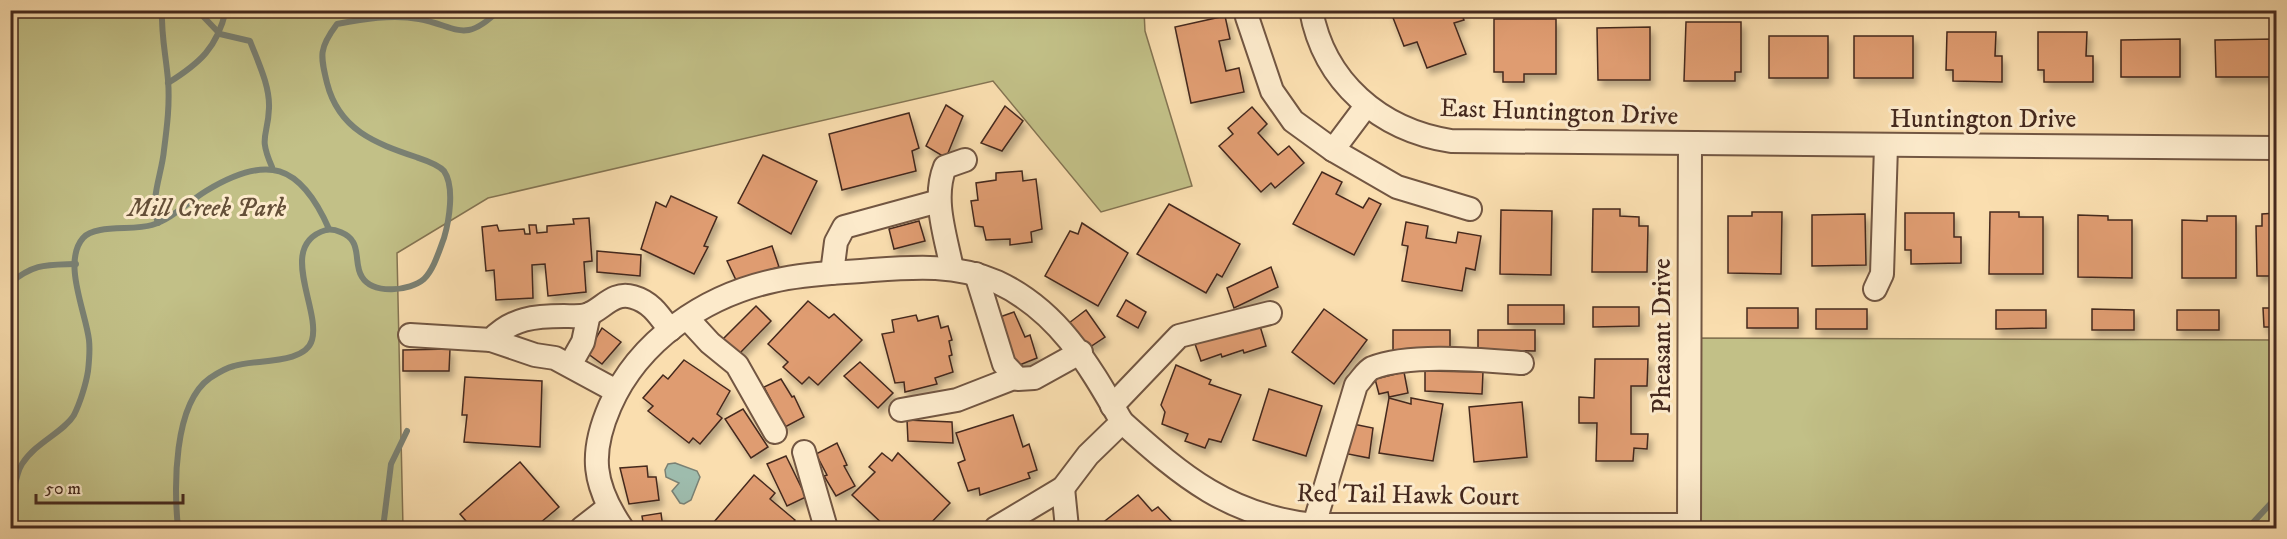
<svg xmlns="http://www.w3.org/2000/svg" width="2287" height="539" font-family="'IM FELL DW Pica',serif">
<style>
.green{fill:#c2c087;stroke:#847452;stroke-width:1.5}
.water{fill:#9ebcad;stroke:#7a8174;stroke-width:1.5}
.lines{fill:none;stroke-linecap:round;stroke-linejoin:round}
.stream{stroke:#7a8174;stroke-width:6}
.building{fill:#df9c71;stroke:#45291e;stroke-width:1.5;filter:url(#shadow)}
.minor-casing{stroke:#725642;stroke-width:26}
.minor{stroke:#fceacb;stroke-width:22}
.labels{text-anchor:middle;stroke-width:6;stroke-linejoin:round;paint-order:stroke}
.street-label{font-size:26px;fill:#45291e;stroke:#fceacb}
.park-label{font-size:26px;font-style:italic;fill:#644f38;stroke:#fceacb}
</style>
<defs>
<filter id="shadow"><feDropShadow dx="3.5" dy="6" stdDeviation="3" flood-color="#0004"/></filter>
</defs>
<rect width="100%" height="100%" fill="#fadeaf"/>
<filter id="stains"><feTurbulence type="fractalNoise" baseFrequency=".00333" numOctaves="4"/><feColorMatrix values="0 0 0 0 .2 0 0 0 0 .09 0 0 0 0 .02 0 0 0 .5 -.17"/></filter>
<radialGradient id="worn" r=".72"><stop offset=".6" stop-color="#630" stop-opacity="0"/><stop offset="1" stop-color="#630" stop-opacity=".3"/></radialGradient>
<g class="green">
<polygon points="10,11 1144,11 1145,31 1192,186 1101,212 993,81 488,198 397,253 403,528 11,528"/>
<polygon points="1689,338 2276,340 2276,528 1689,528"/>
</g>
<polygon class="water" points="675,463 697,471 700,477 691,500 684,504 680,503 672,491 679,483 666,477 665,470 668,464"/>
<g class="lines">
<g class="stream">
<path d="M197 10 220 34 250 41C258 62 270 86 269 108 268 138 258 135 272 167"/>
<path d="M168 83C200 63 217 48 226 10"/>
<path d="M158 223C149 200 162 174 164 150 167 127 170 103 168 80 166 56 161 35 162 10"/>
<path d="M10 283C35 263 46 265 76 264"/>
<path d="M10 507C14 494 15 475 22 464 36 442 64 432 74 415 80 403 86 384 88 371 89 362 90 349 89 340 86 313 62 262 83 238 95 224 133 231 152 225 172 219 188 202 206 191 267 154 300 163 329 229"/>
<path d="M178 528C174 488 173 404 210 378 216 374 226 368 234 366 254 359 305 365 312 340 321 309 276 245 326 230 334 228 349 234 353 242 359 251 355 267 362 277 373 295 410 291 424 279 434 269 439 251 444 238 449 221 455 187 444 171 438 164 425 160 416 157 375 143 339 130 327 83 320 55 319 48 337 24 363 19 392 14 419 19 457 26 464 45 499 10"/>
<polyline points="383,528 391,464 407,431"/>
<polyline points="2248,528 2273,501 2276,489"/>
</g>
</g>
<g class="building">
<polygon points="1390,10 1460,10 1464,20 1454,23 1466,54 1427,68 1417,42 1404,46"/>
<polygon points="1225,16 1230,39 1219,41 1226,71 1239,68 1244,92 1191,103 1175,27"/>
<polygon points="1494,19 1556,19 1556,74 1524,74 1524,82 1503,82 1503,72 1494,72"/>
<polygon points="1686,22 1741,22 1741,72 1735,72 1735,81 1684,81"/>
<polygon points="1650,27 1650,80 1598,80 1597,28"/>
<polygon points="1947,32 1996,32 1995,56 2002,56 2002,82 1953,81 1953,70 1946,70"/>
<polygon points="2038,32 2087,32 2086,56 2093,56 2093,82 2044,82 2044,70 2038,70"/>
<rect x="1769" y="36" width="59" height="42"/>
<rect x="1854" y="36" width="59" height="42"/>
<polygon points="2180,39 2180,77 2121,77 2121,40"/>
<polygon points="2274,39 2275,77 2216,77 2215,40"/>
<polygon points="946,105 963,116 946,158 926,146"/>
<polygon points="1005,106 1023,121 1002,151 981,143"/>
<polygon points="1252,107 1267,124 1258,133 1278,155 1289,146 1304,163 1275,188 1271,183 1261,192 1219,146 1233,134 1228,128"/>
<polygon points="909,113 919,148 912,151 916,171 842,190 829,134"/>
<polygon points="763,155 817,181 791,234 738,203"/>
<polygon points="1022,171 1023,181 1036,179 1042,229 1031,232 1032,242 1010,245 1010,239 986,240 983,227 975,226 971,201 978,200 976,183 996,180 996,173"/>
<polygon points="1322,172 1342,182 1336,194 1363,208 1369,198 1381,204 1354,255 1293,224"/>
<polygon points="671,196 717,217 704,246 708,247 694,274 641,249 656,202 666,207"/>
<polygon points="1169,204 1240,244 1222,277 1217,274 1206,293 1137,254"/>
<polygon points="1593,209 1620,209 1620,216 1639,217 1639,226 1648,226 1647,272 1592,272"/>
<polygon points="1501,210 1552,211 1551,275 1500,274"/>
<polygon points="1752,212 1782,212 1781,274 1728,273 1728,216 1752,216"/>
<polygon points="1990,212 2019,212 2019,217 2043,217 2043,274 1989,274"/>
<polygon points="1905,213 1954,213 1954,237 1961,237 1961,263 1911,264 1911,250 1905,250"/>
<polygon points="2276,213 2276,276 2257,276 2256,226 2262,226 2262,214"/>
<polygon points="1865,214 1866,265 1812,266 1812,215"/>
<polygon points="2078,215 2108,216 2108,220 2132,220 2132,278 2078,277"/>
<polygon points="2207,216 2236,216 2236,278 2182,278 2182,220 2207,221"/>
<polygon points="589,218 592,261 584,262 586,292 548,296 545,264 532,265 533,298 496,300 494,270 486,271 482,227 497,225 499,231 524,229 525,234 530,234 529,225 536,225 537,233 547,232 547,226 574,224 573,219"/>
<polygon points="919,221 925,241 894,249 889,229"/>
<polygon points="1406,222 1428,226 1426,238 1456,243 1458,232 1481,236 1475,270 1466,268 1462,291 1402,281 1408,246 1402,245"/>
<polygon points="1082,223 1128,253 1098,306 1045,276 1070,231 1078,234"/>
<polygon points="772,246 779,267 736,280 727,261"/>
<polygon points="597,251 641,255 640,276 597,272"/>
<polygon points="1271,267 1278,287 1234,308 1227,288"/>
<polygon points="1126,300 1146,312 1138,328 1117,316"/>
<polygon points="808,301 829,318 834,314 862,340 818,385 809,377 802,384 783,367 788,362 768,344"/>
<rect x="1508" y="305" width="56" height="19"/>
<polygon points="756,306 771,321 739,354 723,339"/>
<polygon points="1593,307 1639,307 1639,326 1593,327"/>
<rect x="1747" y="308" width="51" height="20"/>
<polygon points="2263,308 2276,308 2276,327 2264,327"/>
<polygon points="1324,309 1367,340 1334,384 1292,352"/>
<rect x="1816" y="309" width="51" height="20"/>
<polygon points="2092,309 2134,310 2134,330 2092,330"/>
<polygon points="1086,310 1105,337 1090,347 1069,323"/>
<polygon points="1996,310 2046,310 2046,328 1996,329"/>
<rect x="2177" y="310" width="42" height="20"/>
<polygon points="1014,312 1025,337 1030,335 1037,358 1017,366 997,318"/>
<polygon points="916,315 918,321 938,316 941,328 948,326 952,340 949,341 952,355 949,356 953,372 935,378 937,384 905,392 904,382 895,383 882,334 894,332 892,320"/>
<polygon points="1260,326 1266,346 1244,353 1243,350 1222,357 1221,354 1201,361 1194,341"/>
<polygon points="602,328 621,342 602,364 587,353"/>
<rect x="1393" y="330" width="57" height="20"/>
<polygon points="1478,330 1535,330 1535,351 1478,350"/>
<polygon points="450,349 449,371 403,371 403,350"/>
<polygon points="1595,359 1648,359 1647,386 1631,386 1631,434 1648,434 1647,449 1634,448 1633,461 1596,461 1597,423 1579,423 1579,397 1594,398"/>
<polygon points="684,360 730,391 717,414 722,418 700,444 693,438 689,443 648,411 653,406 643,398 663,375 668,379"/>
<polygon points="860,362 893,393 878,408 844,376"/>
<polygon points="1176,365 1211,380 1209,384 1241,395 1221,442 1209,439 1205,448 1185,441 1188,434 1162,424 1165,412 1161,405"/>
<polygon points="1425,371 1483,372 1482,394 1425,391"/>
<polygon points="1404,372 1408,393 1389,397 1388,392 1379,394 1375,379"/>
<polygon points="465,377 542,381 540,447 464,442 467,415 462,415"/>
<polygon points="781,379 792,397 794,396 804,417 785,427 764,387"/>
<polygon points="1269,389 1322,406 1306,456 1253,440"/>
<polygon points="1389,398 1411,404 1411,398 1443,404 1433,461 1379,453"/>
<polygon points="1522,402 1527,457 1474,462 1469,407"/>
<polygon points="743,409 768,447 751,458 725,419"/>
<polygon points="1013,415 1023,447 1029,444 1037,470 1028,473 1030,478 980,495 979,488 968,491 958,463 965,460 956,433"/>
<polygon points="907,420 952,422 953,443 908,441"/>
<polygon points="1353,424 1373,428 1369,458 1348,454"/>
<polygon points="837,443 847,465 844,466 855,486 836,496 824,476 827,475 816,454"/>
<polygon points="882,453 892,461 898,453 950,503 926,528 887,528 852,495 875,472 869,467"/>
<polygon points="786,456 806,497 787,506 767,464"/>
<polygon points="520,462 559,507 534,528 472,528 460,514"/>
<polygon points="647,466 648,477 656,477 659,500 629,504 620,468"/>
<polygon points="754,475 775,493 770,499 795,520 788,528 721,528 714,522"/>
<polygon points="1138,495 1152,511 1158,507 1178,528 1096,528"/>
<polygon points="661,513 663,528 644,528 642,516"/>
</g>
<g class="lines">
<g class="minor-casing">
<g id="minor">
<path d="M1311 10C1324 82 1380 130 1451 141L2276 148"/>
<polyline points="1247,17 1272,91 1293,121 1333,150 1397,187 1470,209"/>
<polyline points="1333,150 1366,106"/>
<path d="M952 269C946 237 932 199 945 167L965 160"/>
<polyline points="832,273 836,242 844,227 939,201"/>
<polyline points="976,274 1004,364 1018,379 1034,378 1081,352"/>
<polyline points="1875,289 1882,274 1886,146"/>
<polyline points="687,318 710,343 737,365 775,432"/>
<path d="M410 335 491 340C512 318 535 316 564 316 571 316 579 317 587 315 603 309 613 291 633 297 651 302 659 315 670 330"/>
<polyline points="491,340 535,355 555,358 616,391"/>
<polyline points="570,365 583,342 589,314"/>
<polyline points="1112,406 1179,336 1270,313"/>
<polyline points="901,410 957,400 1016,377"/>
<path d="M1122 422C1183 477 1229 516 1314 525H1689"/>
<polyline points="804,452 826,528"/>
<polyline points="1063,488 1067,528"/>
<path d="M1314 525 1356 385C1361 380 1366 371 1372 368 1410 353 1481 360 1522 363"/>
<polyline points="582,528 609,507"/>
<path d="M622 528C593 485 589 454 610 406 639 340 705 296 773 281 806 273 839 273 872 270 915 267 957 264 997 282 1059 311 1089 365 1122 422L1088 455 1063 488 996 528"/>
<polyline points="1689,528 1690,145"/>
</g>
</g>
<use href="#minor" class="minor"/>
</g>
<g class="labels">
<g class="street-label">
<text transform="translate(1559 111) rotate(2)" y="9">East Huntington Drive</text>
<text x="1983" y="127">Huntington Drive</text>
<text transform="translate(1661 336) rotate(-90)" y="9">Pheasant Drive</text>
<text transform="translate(1408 494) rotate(1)" y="9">Red Tail Hawk Court</text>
</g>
<g class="park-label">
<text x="207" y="216">Mill Creek Park</text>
</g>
</g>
<rect width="2287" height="539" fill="none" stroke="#fadeaf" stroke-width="36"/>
<rect x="12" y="12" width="2263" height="515" fill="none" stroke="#45291e" stroke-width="3"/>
<rect x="18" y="18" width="2251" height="503" fill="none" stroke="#45291e" stroke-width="1.5"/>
<path d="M36 494v9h147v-9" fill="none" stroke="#45291e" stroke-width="3"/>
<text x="45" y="494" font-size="18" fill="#45291e" stroke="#fceacb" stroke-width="4.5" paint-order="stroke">50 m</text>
<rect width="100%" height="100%" filter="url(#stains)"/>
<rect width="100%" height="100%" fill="url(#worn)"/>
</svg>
